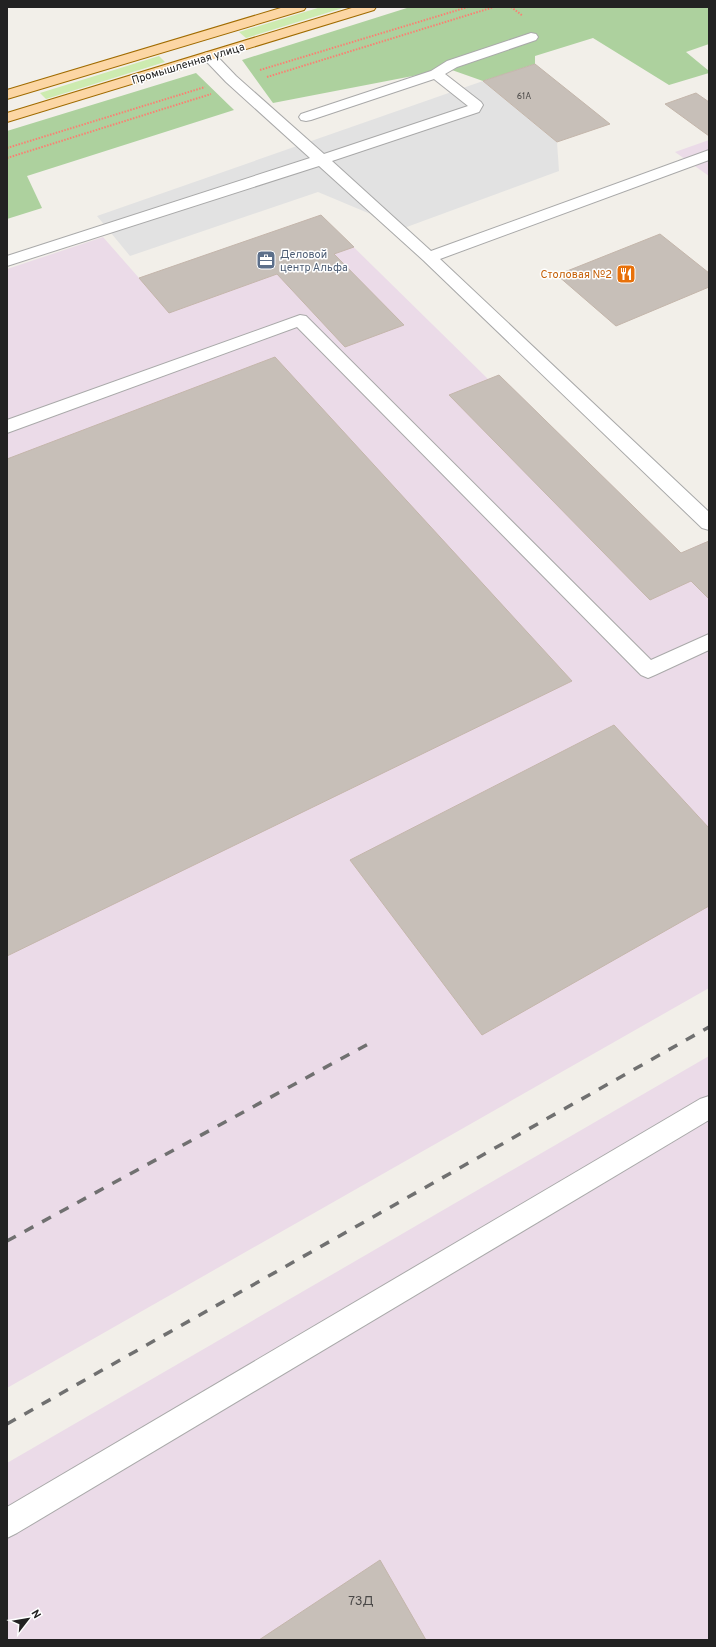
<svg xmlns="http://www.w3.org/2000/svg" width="716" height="1647" font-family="Overpass,sans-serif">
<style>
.industrial{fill:#ebdbe8}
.grass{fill:#cdebb0}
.forest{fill:#add19e}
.parking{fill:#e2e2e2}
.building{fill:#c7bfb8;stroke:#c4b6ab}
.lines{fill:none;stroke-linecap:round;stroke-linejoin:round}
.minor-casing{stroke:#a9a9a9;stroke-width:2}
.major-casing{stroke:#a06b00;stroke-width:2}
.path{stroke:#fa8072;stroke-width:2;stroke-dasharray:1.5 1.5;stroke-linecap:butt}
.minor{fill:#fff;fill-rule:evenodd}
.major{fill:#fcd6a4;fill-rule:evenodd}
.rail{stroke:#707070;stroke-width:3.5;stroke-dasharray:10 10;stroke-linecap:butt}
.labels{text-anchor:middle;stroke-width:3;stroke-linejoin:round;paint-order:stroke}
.far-number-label{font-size:9px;fill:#4b4948}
.far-street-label{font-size:11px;fill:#222;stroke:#fff}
.far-service-label{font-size:11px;fill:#4e5e75;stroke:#fff;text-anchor:start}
.far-food-label{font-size:11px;fill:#c56008;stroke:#fff;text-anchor:end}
.near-number-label{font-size:13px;fill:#4b4948}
</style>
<rect width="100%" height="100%" fill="#f2efe9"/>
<g class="industrial">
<polygon points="709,140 709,176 675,152"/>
<polygon points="321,215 488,379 499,375 681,553 705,542 709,546 709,988 7,1388 7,269 103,237 139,278"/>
<polygon points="709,1056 709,1640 7,1640 7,1463"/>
</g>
<g class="grass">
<polygon points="321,7 346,7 246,38 239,32"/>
<polygon points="159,56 165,62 46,99 40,93"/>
</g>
<g class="forest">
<polygon points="410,7 709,7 709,44 686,52 709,71 709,73 669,85 593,38 535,56 535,64 483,81 449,69 273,103 242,60"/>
<polygon points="196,73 234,110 27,176 42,208 7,219 7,131"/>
</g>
<polygon class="parking" points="483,81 557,142 559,171 404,228 318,192 130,256 97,216"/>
<g class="building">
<polygon points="535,64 610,124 557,142 483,81"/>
<polygon points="696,93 709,102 709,136 665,104"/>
<polygon points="321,215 354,247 334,254 404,325 345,347 277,274 169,313 139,278"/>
<polygon points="660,234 709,273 709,287 616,326 557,275"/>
<polygon points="275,357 572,681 7,956 7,459"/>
<polygon points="499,375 681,553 709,541 709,599 691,581 650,600 449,395"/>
<polygon points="614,725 709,828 709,906 482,1035 350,860"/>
<polygon points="380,1560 426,1640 259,1640"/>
</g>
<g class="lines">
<g class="minor-casing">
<g id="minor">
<polygon points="531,33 536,34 538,37 536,40 457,67 445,74 481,102 483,105 479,112 332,161 431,251 709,150 709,160 440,259 709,512 709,530 702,528 423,260 319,166 7,266 7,256 310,158 226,82 204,59 202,56 204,53 209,52 214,53 236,76 324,154 468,106 434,79 311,120 306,121 301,120 299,117 301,114 431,71 447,61"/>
<polygon points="300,315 306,316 651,660 709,634 709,650 655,675 648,678 641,675 297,327 7,433 7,420"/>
<polygon points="709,1096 709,1120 17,1533 7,1538 7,1507 700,1099"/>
</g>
</g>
<g class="major-casing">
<g id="major">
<polygon points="284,7 306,7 304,10 7,99 7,90"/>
<polygon points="355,7 376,7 374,10 7,122 7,113"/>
</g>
</g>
<g class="path">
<polyline points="511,7 523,16"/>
<polyline points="260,70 468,7"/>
<polyline points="267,77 494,7"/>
<polyline points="7,148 205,87"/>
<polyline points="7,158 211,94"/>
</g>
<use href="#minor" class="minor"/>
<use href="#major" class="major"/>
<g class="rail">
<polyline points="7,1241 370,1043"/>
<polyline points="7,1424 709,1027"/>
</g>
</g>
<defs>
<g id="office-square" transform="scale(1)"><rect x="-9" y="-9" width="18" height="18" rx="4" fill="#5c6f8a" stroke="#fff"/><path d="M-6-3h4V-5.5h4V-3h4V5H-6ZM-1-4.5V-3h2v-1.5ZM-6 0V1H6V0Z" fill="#fff"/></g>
<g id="restaurant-square" transform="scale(1)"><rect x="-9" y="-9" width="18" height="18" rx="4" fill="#e8710a" stroke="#fff"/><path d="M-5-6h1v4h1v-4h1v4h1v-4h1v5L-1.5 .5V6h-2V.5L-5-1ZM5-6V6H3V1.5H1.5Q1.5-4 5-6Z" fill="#fff"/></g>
</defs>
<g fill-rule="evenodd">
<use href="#office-square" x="266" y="260"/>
<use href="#restaurant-square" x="626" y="274"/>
</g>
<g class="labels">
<g class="far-number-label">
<text x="524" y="99">61А</text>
</g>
<g class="far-street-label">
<text transform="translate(188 63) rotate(-17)" y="4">Промышленная улица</text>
</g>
<g class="far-service-label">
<text x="280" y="258">Деловой<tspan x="280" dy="13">центр Альфа</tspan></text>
</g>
<g class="far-food-label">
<text x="612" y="278">Столовая №2</text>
</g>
<g class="near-number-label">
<text x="361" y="1605">73Д</text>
</g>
</g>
<rect width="716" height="1647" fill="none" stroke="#222222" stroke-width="16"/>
<g transform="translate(28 1619) rotate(59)" stroke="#ffffff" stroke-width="3" paint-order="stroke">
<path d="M0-3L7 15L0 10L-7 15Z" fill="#222222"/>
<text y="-6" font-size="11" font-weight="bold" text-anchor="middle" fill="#222222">N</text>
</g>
</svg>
